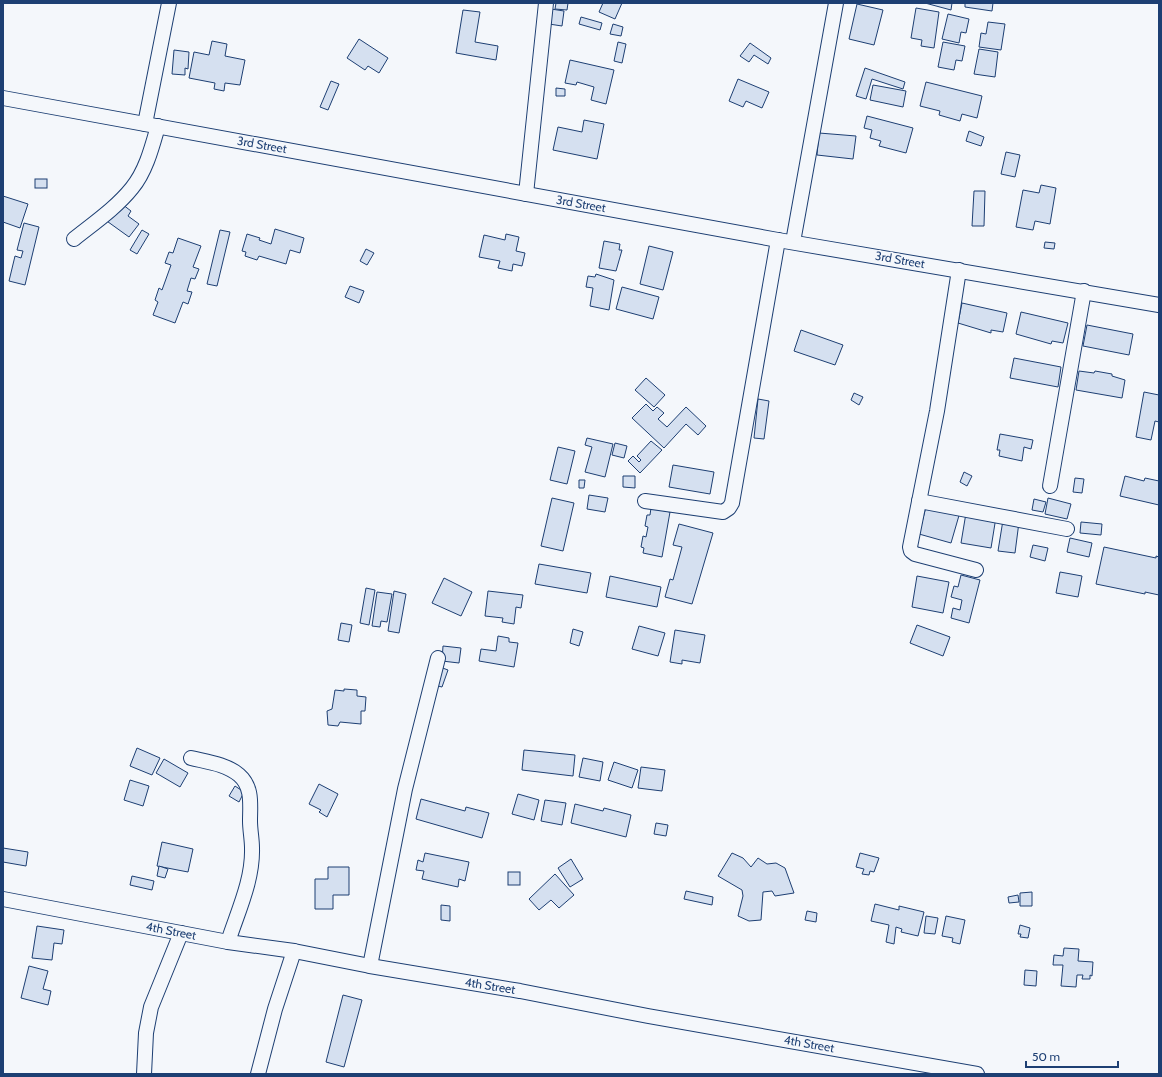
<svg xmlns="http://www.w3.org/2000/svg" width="1162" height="1077" font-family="Cabin,sans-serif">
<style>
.building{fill:#d5e0f0;stroke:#1d3f73}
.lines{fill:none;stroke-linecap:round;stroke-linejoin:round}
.minor-casing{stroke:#1d3f73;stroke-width:16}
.minor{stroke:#f4f7fb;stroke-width:14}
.labels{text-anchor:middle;stroke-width:3;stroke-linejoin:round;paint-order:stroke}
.street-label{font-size:12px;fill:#1d3f73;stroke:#f4f7fb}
</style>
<rect width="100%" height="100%" fill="#f4f7fb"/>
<g class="building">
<polygon points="556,3 568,3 567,10 555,9"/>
<polygon points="603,3 622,3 615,19 599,12"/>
<polygon points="925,3 952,3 951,10"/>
<polygon points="965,3 993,3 992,11 965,7"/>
<polygon points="857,4 883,10 874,45 849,39"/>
<polygon points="916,8 939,12 934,48 921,46 922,40 911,38"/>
<polygon points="551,9 564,11 562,26 549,24"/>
<polygon points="463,10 480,12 475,42 498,46 496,60 456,53"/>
<polygon points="948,14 969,19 966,33 961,32 959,43 942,39"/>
<polygon points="581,17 602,23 600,30 579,24"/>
<polygon points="988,22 1005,24 1001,50 979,47 981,33 986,34"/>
<polygon points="613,24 623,27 621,36 610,34"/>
<polygon points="359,39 388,58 379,73 368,66 365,70 347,58"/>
<polygon points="212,41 227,44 225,56 245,60 240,85 225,83 224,91 214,89 215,83 189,78 194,52 209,55"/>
<polygon points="618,42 626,44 622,63 614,61"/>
<polygon points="943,42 965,46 962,61 956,60 954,70 938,67"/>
<polygon points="750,43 771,58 768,64 754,55 749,62 740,56"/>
<polygon points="979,49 998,52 995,77 974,74"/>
<polygon points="174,50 189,52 188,69 185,68 185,75 172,74"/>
<polygon points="570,60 614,70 606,104 591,100 594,87 577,82 576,85 565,83"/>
<polygon points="865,68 905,82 903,89 872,79 866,99 856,96"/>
<polygon points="738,79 769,92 762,108 746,101 743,107 729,101"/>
<polygon points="331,81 339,84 328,110 320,107"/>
<polygon points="926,82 982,96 977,118 962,114 960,121 939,115 940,111 920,106"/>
<polygon points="873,85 906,91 903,107 870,100"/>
<polygon points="556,88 565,89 565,96 556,96"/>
<polygon points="867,116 913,128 906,153 879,146 881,141 870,138 872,130 864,128"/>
<polygon points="584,120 604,124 597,159 553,150 558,127 582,132"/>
<polygon points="969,131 984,137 981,146 966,141"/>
<polygon points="819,133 856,136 853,159 817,155"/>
<polygon points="1006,152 1020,155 1015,177 1001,174"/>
<rect x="35" y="179" width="12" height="9"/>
<polygon points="1041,185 1056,188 1050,224 1035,221 1033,230 1016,227 1023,190 1039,193"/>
<polygon points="974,191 985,191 984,226 972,226"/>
<polygon points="3,196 28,204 20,228 3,222"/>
<polygon points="118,201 131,211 128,216 139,224 129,237 104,219"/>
<polygon points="24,223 39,227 25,285 9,281 15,256 21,258 23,251 17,250"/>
<polygon points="275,229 304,238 300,253 290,250 286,264 259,256 257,260 245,256 246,252 242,251 247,234 260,238 259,240 271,244"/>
<polygon points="142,230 149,234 137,254 130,250"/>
<polygon points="220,230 230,232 217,286 207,284"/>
<polygon points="506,234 519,237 516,251 525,253 522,266 513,264 512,271 498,268 500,261 479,257 484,235 505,240"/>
<polygon points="178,238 201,246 193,267 199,269 195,279 191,278 187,291 192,292 188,304 183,302 175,323 153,315 158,302 155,300 159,288 162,290 171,265 165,263 169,252 173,253"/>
<polygon points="604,241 620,244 619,250 622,250 616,271 599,268"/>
<polygon points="1045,242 1055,243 1054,249 1044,248"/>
<polygon points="649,246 673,252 663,290 640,284"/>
<polygon points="366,249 374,253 367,265 360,261"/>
<polygon points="596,274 614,280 609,310 590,306 593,288 586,287 588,276 595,277"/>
<polygon points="350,286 364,291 359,303 345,297"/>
<polygon points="622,287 659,297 653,319 616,309"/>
<polygon points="962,303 1007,313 1003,332 991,330 991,333 958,323"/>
<polygon points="1021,312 1068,323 1063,343 1052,341 1051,344 1016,334"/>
<polygon points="1087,325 1133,334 1129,355 1083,346"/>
<polygon points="801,330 843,345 835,365 794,351"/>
<polygon points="1014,358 1061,367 1058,387 1010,378"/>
<polygon points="1079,371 1094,373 1095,371 1112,374 1112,376 1125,380 1122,398 1076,390"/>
<polygon points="646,378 665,395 654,407 635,390"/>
<polygon points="1144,392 1159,395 1159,422 1155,421 1151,440 1136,437"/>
<polygon points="854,393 863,397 859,405 851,400"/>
<polygon points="758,399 769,401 764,439 754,438"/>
<polygon points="646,404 653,411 657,407 664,413 658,419 667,427 686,407 706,426 698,435 686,424 664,448 632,418"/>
<polygon points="1000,434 1033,440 1031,449 1024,447 1022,461 999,456 1000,450 997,450"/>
<polygon points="587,438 613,444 605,477 585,472 592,447 585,445"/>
<polygon points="651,441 662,450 640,473 628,461 633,456 639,462 641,460 637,456"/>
<polygon points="615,443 627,446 624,458 612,455"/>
<polygon points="558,447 575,451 567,484 550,480"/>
<polygon points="673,465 714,472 710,494 669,487"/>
<polygon points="964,472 972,476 967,486 960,482"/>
<polygon points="623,476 635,476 635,488 623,487"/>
<polygon points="1125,476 1144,481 1145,478 1159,481 1159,505 1120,496"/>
<polygon points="1075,478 1084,479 1082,493 1073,492"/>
<polygon points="579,480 585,480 584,488 579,488"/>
<polygon points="589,495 608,498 605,512 587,509"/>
<polygon points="552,498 574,503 563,551 541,546"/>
<polygon points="1048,498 1071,504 1067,519 1045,514"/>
<polygon points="1034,499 1046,502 1043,512 1032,510"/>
<polygon points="927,503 960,512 951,543 919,534"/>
<polygon points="651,508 670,512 662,557 643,553 644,548 641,547 643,536 646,537 648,527 645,526 647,515 650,515"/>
<polygon points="966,513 996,517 991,548 961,543"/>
<polygon points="1003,520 1019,522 1015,553 998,551"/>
<polygon points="1081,522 1102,524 1101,535 1080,533"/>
<polygon points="679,524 713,533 692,604 665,597 670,579 673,580 682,547 673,545"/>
<polygon points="1070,538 1092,543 1089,557 1067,552"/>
<polygon points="1033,545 1048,548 1045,561 1030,557"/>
<polygon points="1104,547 1156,558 1156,556 1159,557 1159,595 1145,592 1145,594 1096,584"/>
<polygon points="539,564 591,573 587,593 535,584"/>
<polygon points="1060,572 1082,576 1078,597 1056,593"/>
<polygon points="961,575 980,580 969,623 951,618 953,608 960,610 962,600 951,597 954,586 958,587"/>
<polygon points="610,576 661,587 657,607 606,597"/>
<polygon points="917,576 949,582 943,613 912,607"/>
<polygon points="444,578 472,592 461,616 432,603"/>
<polygon points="366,588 375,590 369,625 360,623"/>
<polygon points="394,591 406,594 399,633 388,631"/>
<polygon points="488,591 523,595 521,608 516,607 514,624 502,622 503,618 485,616"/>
<polygon points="377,592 392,594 387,622 381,621 380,627 372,626"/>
<polygon points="341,623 352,625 349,642 338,640"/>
<polygon points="917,625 950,637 943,656 910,643"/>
<polygon points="639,626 665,633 658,656 632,649"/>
<polygon points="573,629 583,632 579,646 570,643"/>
<polygon points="675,630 705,635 700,663 682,660 682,664 670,662"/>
<polygon points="498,636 509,638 509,642 518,643 514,667 479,661 481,649 496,651"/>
<polygon points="443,646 461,648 459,663 442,661"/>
<polygon points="440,667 448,670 442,687 434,685"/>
<polygon points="344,689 357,690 357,696 366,697 365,711 361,711 361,724 340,722 338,726 328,725 327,711 332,709 335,690 344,691"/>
<polygon points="137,748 160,758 152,775 130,766"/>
<polygon points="524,750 575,755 573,776 522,770"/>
<polygon points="583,758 603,762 600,781 579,777"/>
<polygon points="164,759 188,773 180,787 156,773"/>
<polygon points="614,762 638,770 632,788 608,780"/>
<polygon points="641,767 665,770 662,791 638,788"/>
<polygon points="130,780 149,786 143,806 124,800"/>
<polygon points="319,784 338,794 327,817 319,812 321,810 309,804"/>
<polygon points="235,786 244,792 239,802 229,796"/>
<polygon points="518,794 539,800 534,820 512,814"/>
<polygon points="421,799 465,811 466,807 489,813 482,838 416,819"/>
<polygon points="545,800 566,803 562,825 541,821"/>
<polygon points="575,804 603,811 604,808 631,815 626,837 571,823"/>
<polygon points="656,823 668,825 666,836 654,834"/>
<polygon points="162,842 193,849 188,872 157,866"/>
<polygon points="3,848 28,852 26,866 3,862"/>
<polygon points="425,853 469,862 465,881 459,879 458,887 422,879 424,871 416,870 418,860 423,862"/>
<polygon points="732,853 743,858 751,867 758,858 767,864 776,863 785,868 794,893 775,896 772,891 763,892 761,920 749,921 738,916 743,896 742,890 718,876"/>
<polygon points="860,853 879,858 874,872 870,871 869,875 862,874 864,869 856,867"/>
<polygon points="571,859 583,879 570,887 558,868"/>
<polygon points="159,866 168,869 165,878 157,876"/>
<polygon points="328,867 349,867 349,895 333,895 333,909 315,909 315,879 328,879"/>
<rect x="508" y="872" width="12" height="13"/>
<polygon points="555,874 574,895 559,908 551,900 539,910 529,899"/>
<polygon points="132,876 154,881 152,890 130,885"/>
<polygon points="686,891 713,897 712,905 684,899"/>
<polygon points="1032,892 1032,906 1020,906 1020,893"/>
<polygon points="1018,895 1019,902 1009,903 1008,897"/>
<polygon points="875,904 899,910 899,906 924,912 918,936 901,932 902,929 896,927 894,944 886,942 889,925 871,921"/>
<polygon points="441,905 450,906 450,921 441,920"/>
<polygon points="807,911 817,913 816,922 805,920"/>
<polygon points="926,916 938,918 935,934 924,933"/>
<polygon points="946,916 965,920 960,944 952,942 953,938 942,936"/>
<polygon points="1020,925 1030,928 1028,938 1020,937 1021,934 1018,934"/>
<polygon points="37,926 64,930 62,944 54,943 52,960 32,958"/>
<polygon points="1064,948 1079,949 1078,961 1093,962 1092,976 1090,975 1090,979 1082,979 1083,975 1077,975 1076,987 1061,986 1063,965 1053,965 1054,955 1063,956"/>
<polygon points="29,966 48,971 43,989 51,991 48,1005 21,998"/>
<polygon points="1025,970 1037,971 1036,986 1024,985"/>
<polygon points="343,995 362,1000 344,1067 326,1062"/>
</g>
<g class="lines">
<g class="minor-casing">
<g id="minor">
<polyline points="3,98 778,240 1159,305"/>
<polyline points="145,124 169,3"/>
<polyline points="526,194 546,3"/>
<path d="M74 239C94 223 116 208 132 188 146 171 152 147 158 126"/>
<polyline points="793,242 836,3"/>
<polyline points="959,270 937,411 910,547 911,551 915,554 976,570"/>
<polyline points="1050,486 1084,291"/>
<polyline points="645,501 723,512 729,508 732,503 778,240"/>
<polyline points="919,501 1067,529"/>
<path d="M191 758C208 762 226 764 239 775 253 787 250 805 250 821 250 830 252 839 252 848 253 880 238 911 228 942"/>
<polyline points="3,899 228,942 294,951 370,966 520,991 648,1016 977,1074"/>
<polyline points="370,966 405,789 438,658"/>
<polyline points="144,1074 146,1033 151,1007 181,933"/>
<polyline points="258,1074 275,1009 294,951"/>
</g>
</g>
<use href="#minor" class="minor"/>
</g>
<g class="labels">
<g class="street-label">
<text transform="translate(262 145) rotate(10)" y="4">3rd Street</text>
<text transform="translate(581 204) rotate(10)" y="4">3rd Street</text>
<text transform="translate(900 260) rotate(10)" y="4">3rd Street</text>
<text transform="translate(171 931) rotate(11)" y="4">4th Street</text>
<text transform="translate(490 986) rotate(9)" y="4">4th Street</text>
<text transform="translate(809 1044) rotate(10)" y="4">4th Street</text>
</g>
</g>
<rect width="1162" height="1077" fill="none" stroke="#1d3f73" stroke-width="8"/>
<path d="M1026 1061v6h92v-6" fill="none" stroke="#1d3f73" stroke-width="2"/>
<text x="1032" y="1061" font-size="12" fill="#1d3f73" stroke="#f4f7fb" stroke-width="3" paint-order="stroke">50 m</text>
</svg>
